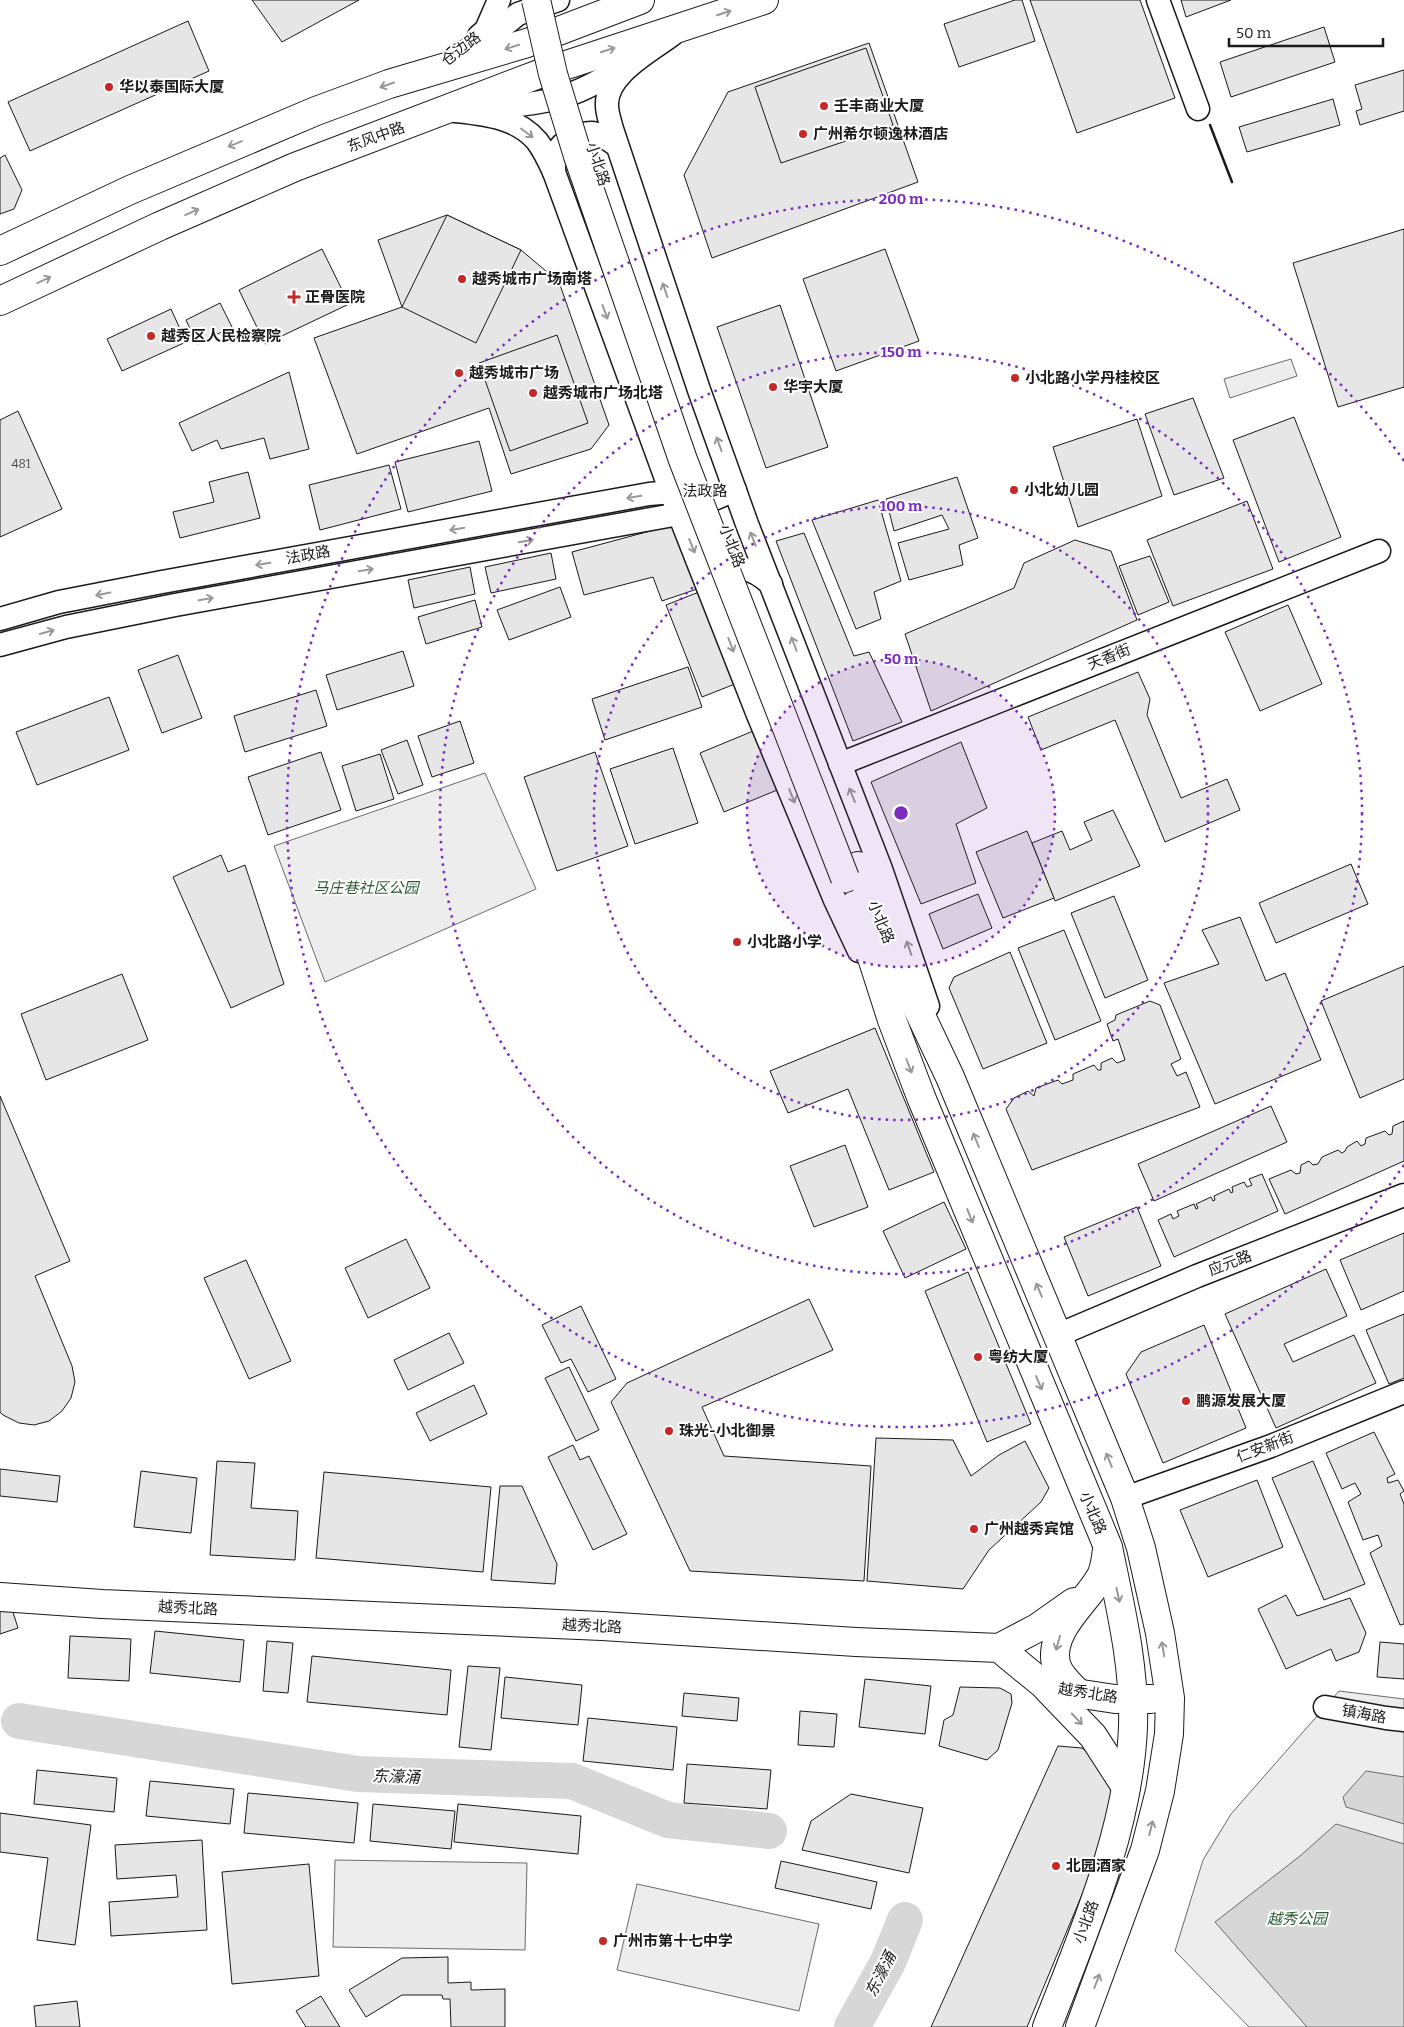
<svg xmlns="http://www.w3.org/2000/svg" width="1404" height="2027" font-family="Bitter,'Noto Sans SC',serif">
<style>
.green{fill:#ededed;stroke:#6a6a6a}
.water{fill:#d7d7d7;stroke:#6a6a6a}
.lines{fill:none;stroke-linecap:round;stroke-linejoin:round}
.river{stroke:#d7d7d7;stroke-width:36}
.building{fill:#e6e6e6;stroke:#1a1a1a}
.minor-casing{stroke:#1a1a1a;stroke-width:25}
.major-casing{stroke:#1a1a1a;stroke-width:30}
.highway-casing{stroke:#1a1a1a;stroke-width:30}
.minor{stroke:#fff;stroke-width:22}
.major{stroke:#fff;stroke-width:28}
.highway{stroke:#fff;stroke-width:28}
.major-bridge-casing{stroke:#1a1a1a;stroke-width:30;stroke-linecap:butt}
.major-bridge{stroke:#fff;stroke-width:28}
.wall{stroke:#1a1a1a;stroke-width:2.5}
.oneway{stroke:#989898}
.ring{fill:none;stroke:#7b2cbf;stroke-width:2.5;stroke-dasharray:2.5 5}
.poi-dot{fill:#c62828;stroke:#fff;stroke-width:2}
.labels{text-anchor:middle;stroke-width:4;stroke-linejoin:round;paint-order:stroke}
.number-label{font-size:12px;fill:#4d4d4d}
.street-label{font-size:15px;fill:#1a1a1a;stroke:#fff}
.poi-label{font-size:15px;font-weight:bold;fill:#1a1a1a;stroke:#fff;text-anchor:start}
.park-label{font-size:15px;font-style:italic;fill:#2b5a34;stroke:#fff}
.water-label{font-size:16px;font-style:italic;fill:#1a1a1a;stroke:#fff}
.centre{fill:#7b2cbf;stroke:#fff;stroke-width:2.5}
.ring-label{font-size:15px;text-anchor:middle;font-weight:bold;fill:#7b2cbf;stroke:#fff;stroke-width:4;stroke-linejoin:round;paint-order:stroke}
</style>
<rect width="100%" height="100%" fill="#fff"/>
<g class="green">
<polygon points="1291,359 1297,376 1230,398 1224,379"/>
<polygon points="485,773 536,889 325,982 274,846"/>
<polygon points="1339,1691 1404,1699 1404,2027 1249,2027 1175,1951 1203,1860 1231,1814"/>
<polygon points="335,1860 527,1863 525,1950 333,1947"/>
<polygon points="637,1884 819,1924 799,2011 617,1970"/>
</g>
<g class="water">
<polygon points="1366,1771 1404,1777 1404,1824 1346,1807 1343,1797"/>
<polygon points="1336,1824 1404,1844 1404,2027 1307,2027 1215,1922 1300,1856"/>
</g>
<g class="lines">
<g class="river">
<polyline points="19,1721 358,1774 572,1781 668,1820 769,1831"/>
<polyline points="852,2027 888,1962 905,1920"/>
</g>
</g>
<g class="building">
<polygon points="252,0 359,0 282,42"/>
<polygon points="1015,0 1022,0 1035,41 959,67 944,24"/>
<polygon points="1030,0 1140,0 1175,98 1077,133"/>
<polygon points="1181,0 1231,0 1186,17"/>
<polygon points="188,21 209,71 30,151 8,102"/>
<polygon points="1324,27 1335,62 1231,97 1220,62"/>
<polygon points="869,43 918,182 712,258 684,175 728,92"/>
<polygon points="866,48 893,125 781,163 755,87"/>
<polygon points="1404,70 1404,111 1360,125 1356,111 1362,109 1355,85"/>
<polygon points="1333,99 1340,125 1247,152 1239,127"/>
<polygon points="5,155 22,190 14,209 0,214 0,158"/>
<polygon points="447,215 521,250 559,282 609,425 591,449 511,474 489,408 357,454 314,338 402,307 378,240"/>
<polygon points="447,215 521,250 476,343 402,307"/>
<polygon points="1404,229 1404,387 1338,407 1293,263"/>
<polygon points="322,249 349,304 265,344 239,290"/>
<polygon points="885,249 919,341 836,371 803,279"/>
<polygon points="220,303 232,327 197,344 186,320"/>
<polygon points="780,305 828,447 766,468 717,327"/>
<polygon points="171,309 186,342 122,371 107,339"/>
<polygon points="557,335 588,423 510,451 479,363"/>
<polygon points="289,372 309,449 270,459 264,438 221,449 217,440 192,451 179,423"/>
<polygon points="1193,398 1224,478 1174,495 1145,414"/>
<polygon points="18,411 62,509 0,537 0,420"/>
<polygon points="1294,417 1341,537 1279,562 1233,440"/>
<polygon points="1137,419 1162,496 1078,527 1053,447"/>
<polygon points="479,441 492,491 408,512 395,462"/>
<polygon points="389,465 401,509 320,530 309,485"/>
<polygon points="248,472 260,518 180,538 173,512 214,502 209,482"/>
<polygon points="957,477 978,538 959,545 963,565 909,580 898,543 949,529 942,515 894,531 886,499"/>
<polygon points="878,500 901,581 874,592 881,619 856,629 812,520"/>
<polygon points="1247,501 1273,569 1173,606 1147,540"/>
<polygon points="680,523 703,587 662,601 653,577 584,595 572,552"/>
<polygon points="804,533 854,656 869,652 902,722 853,741 776,541"/>
<polygon points="1075,540 1111,551 1137,620 931,711 905,634 1014,588 1024,563"/>
<polygon points="551,553 556,579 491,593 485,567"/>
<polygon points="1150,556 1169,602 1138,615 1119,566"/>
<polygon points="470,567 475,594 414,608 408,580"/>
<polygon points="560,587 571,617 509,640 497,610"/>
<polygon points="704,590 740,682 702,697 666,605"/>
<polygon points="475,600 482,627 426,644 418,617"/>
<polygon points="1288,605 1322,684 1260,711 1225,632"/>
<polygon points="403,651 414,686 337,710 326,675"/>
<polygon points="178,655 202,718 162,733 138,670"/>
<polygon points="688,667 702,707 605,740 592,699"/>
<polygon points="1138,672 1150,699 1147,715 1181,798 1227,779 1240,810 1165,842 1115,720 1041,750 1028,717"/>
<polygon points="316,690 327,726 245,752 234,716"/>
<polygon points="109,697 129,750 37,785 16,732"/>
<polygon points="460,721 474,763 432,777 418,736"/>
<polygon points="758,729 782,788 724,812 700,753"/>
<polygon points="407,740 423,785 398,794 381,750"/>
<polygon points="961,742 987,808 956,824 976,883 921,904 871,782"/>
<polygon points="673,748 698,823 635,844 610,769"/>
<polygon points="321,752 341,810 268,835 248,777"/>
<polygon points="595,752 628,846 557,871 524,777"/>
<polygon points="380,754 394,799 356,811 342,766"/>
<polygon points="1113,810 1140,866 1055,901 1032,843 1062,831 1070,850 1092,840 1084,822"/>
<polygon points="1027,831 1054,898 1003,918 976,852"/>
<polygon points="221,855 228,872 245,865 284,984 231,1008 173,877"/>
<polygon points="1351,864 1368,904 1276,943 1259,903"/>
<polygon points="978,894 992,928 943,949 929,914"/>
<polygon points="1114,896 1148,980 1105,998 1071,913"/>
<polygon points="1240,917 1266,981 1285,973 1321,1060 1215,1104 1164,983 1219,964 1202,930"/>
<polygon points="1064,930 1101,1021 1055,1040 1018,948"/>
<polygon points="1010,952 1047,1043 983,1069 949,988 954,977"/>
<polygon points="1404,966 1404,1079 1360,1098 1321,1001"/>
<polygon points="122,974 148,1040 46,1080 21,1014"/>
<polygon points="1150,1001 1160,1005 1181,1059 1171,1064 1177,1076 1186,1072 1200,1107 1032,1170 1006,1109 1014,1098 1028,1091 1034,1096 1036,1088 1058,1080 1062,1084 1073,1080 1073,1074 1094,1065 1098,1070 1101,1070 1101,1063 1112,1058 1117,1063 1125,1060 1118,1039 1113,1041 1107,1024 1115,1020 1116,1015"/>
<polygon points="875,1028 934,1172 889,1190 848,1089 788,1113 770,1071"/>
<polygon points="0,1096 70,1261 35,1276 72,1366 75,1382 71,1398 62,1411 49,1421 34,1425 19,1423 3,1415 0,1412"/>
<polygon points="1271,1106 1287,1142 1154,1201 1138,1164"/>
<polygon points="1404,1121 1404,1161 1285,1214 1269,1179 1291,1170 1296,1174 1300,1173 1301,1165 1309,1161 1313,1165 1318,1164 1322,1157 1338,1150 1342,1153 1345,1151 1347,1147 1357,1141 1361,1146 1365,1144 1366,1138 1385,1131 1389,1135 1392,1134 1393,1126"/>
<polygon points="845,1145 868,1207 814,1227 790,1166"/>
<polygon points="1262,1174 1278,1211 1174,1257 1158,1220 1171,1214 1173,1219 1179,1216 1177,1211 1194,1204 1196,1209 1198,1208 1196,1204 1211,1197 1213,1201 1215,1200 1214,1196 1229,1189 1231,1193 1233,1192 1232,1187 1244,1182 1247,1187 1252,1185 1249,1179"/>
<polygon points="944,1202 966,1249 905,1278 883,1231"/>
<polygon points="1137,1207 1161,1266 1088,1296 1064,1237"/>
<polygon points="1404,1233 1404,1291 1361,1310 1340,1260"/>
<polygon points="406,1239 430,1288 368,1318 345,1268"/>
<polygon points="246,1260 291,1361 249,1379 204,1278"/>
<polygon points="1326,1269 1347,1316 1284,1344 1293,1362 1354,1335 1376,1383 1276,1428 1225,1314"/>
<polygon points="968,1272 1031,1424 987,1442 925,1291"/>
<polygon points="809,1299 833,1350 702,1407 724,1456 871,1466 864,1581 690,1571 611,1402 627,1383"/>
<polygon points="581,1306 616,1379 588,1392 571,1359 561,1363 542,1325"/>
<polygon points="1404,1314 1404,1378 1389,1384 1366,1330"/>
<polygon points="1204,1325 1246,1428 1163,1463 1126,1374 1141,1352"/>
<polygon points="449,1333 464,1363 408,1390 394,1360"/>
<polygon points="569,1367 599,1430 576,1441 545,1378"/>
<polygon points="474,1385 487,1414 430,1441 416,1413"/>
<polygon points="1374,1432 1395,1474 1387,1478 1388,1483 1398,1480 1404,1491 1400,1494 1404,1504 1404,1624 1400,1625 1370,1553 1382,1546 1378,1535 1363,1540 1348,1502 1361,1494 1355,1483 1342,1489 1326,1453"/>
<polygon points="876,1438 953,1440 971,1476 999,1455 1025,1441 1049,1488 1041,1502 989,1550 963,1589 867,1581"/>
<polygon points="573,1445 580,1460 589,1456 627,1534 593,1550 548,1457"/>
<polygon points="217,1461 255,1463 251,1508 298,1511 295,1560 210,1555"/>
<polygon points="1313,1461 1365,1584 1324,1600 1272,1478"/>
<polygon points="0,1469 60,1476 57,1502 0,1496"/>
<polygon points="141,1471 197,1478 191,1533 134,1527"/>
<polygon points="324,1472 491,1487 483,1572 316,1558"/>
<polygon points="1257,1480 1283,1547 1208,1577 1180,1510"/>
<polygon points="500,1486 522,1486 557,1564 555,1584 491,1580"/>
<polygon points="1286,1595 1297,1616 1350,1598 1366,1633 1359,1652 1336,1661 1331,1649 1286,1669 1258,1609"/>
<polygon points="11,1606 18,1628 0,1634 0,1610"/>
<polygon points="155,1631 244,1640 240,1682 150,1673"/>
<polygon points="70,1636 131,1639 129,1681 68,1678"/>
<polygon points="267,1641 293,1643 288,1693 263,1691"/>
<polygon points="1380,1642 1404,1644 1404,1679 1377,1677"/>
<polygon points="312,1656 451,1670 447,1715 307,1702"/>
<polygon points="468,1666 500,1668 491,1750 459,1747"/>
<polygon points="505,1677 582,1685 578,1725 501,1718"/>
<polygon points="865,1679 931,1686 925,1734 859,1727"/>
<polygon points="960,1687 1000,1688 1011,1694 1012,1703 998,1750 987,1760 939,1746 944,1720 953,1715"/>
<polygon points="684,1693 739,1698 737,1721 682,1716"/>
<polygon points="800,1711 837,1714 834,1747 798,1745"/>
<polygon points="588,1718 677,1727 673,1770 583,1761"/>
<polygon points="1058,1746 1082,1748 1102,1762 1112,1792 1113,1820 1027,2027 931,2027"/>
<polygon points="687,1764 771,1770 767,1809 684,1803"/>
<polygon points="37,1770 117,1778 114,1812 34,1804"/>
<polygon points="150,1781 234,1789 230,1824 146,1816"/>
<polygon points="248,1793 358,1803 354,1843 244,1833"/>
<polygon points="851,1794 923,1808 909,1873 802,1850 811,1821"/>
<polygon points="373,1804 455,1811 451,1849 370,1841"/>
<polygon points="458,1804 581,1816 578,1854 454,1842"/>
<polygon points="0,1813 91,1825 75,1945 37,1940 48,1858 0,1852"/>
<polygon points="202,1840 207,1930 111,1936 109,1902 178,1897 176,1875 117,1879 115,1845"/>
<polygon points="781,1861 877,1882 871,1909 775,1888"/>
<polygon points="309,1864 319,1976 232,1984 222,1872"/>
<polygon points="448,1957 448,1983 471,1982 471,1990 505,1989 505,2027 451,2027 450,1999 443,1999 442,1995 402,1995 366,2017 349,1990 402,1958"/>
<polygon points="321,1996 340,2027 306,2027 296,2011"/>
<polygon points="77,2001 80,2027 36,2027 34,2006"/>
</g>
<g class="lines">
<g class="minor-casing">
<g id="minor">
<polyline points="1158,0 1198,109"/>
<path d="M673 34C651 51 605 74 607 106 607 113 610 121 612 129L699 390 747 524 881 869 928 1006"/>
<polyline points="479,36 486,30 499,0"/>
<polyline points="456,57 487,39 518,14 558,0"/>
<path d="M483 108C543 103 569 102 620 68"/>
<path d="M448 110C480 114 515 115 537 141 544 150 549 161 554 172L679 514 758 715 835 900 859 951"/>
<path d="M554 172C554 165 554 158 557 152 562 141 579 133 591 133 600 133 609 140 616 145"/>
<path d="M717 588C732 559 751 567 771 584"/>
<polyline points="0,619 59,602 162,582 649,494 684,491"/>
<polyline points="0,645 66,627 175,605 679,514 735,490"/>
<polyline points="840,764 1379,551"/>
<polyline points="1058,1335 1197,1276 1404,1195"/>
<polyline points="1125,1498 1271,1446 1404,1392"/>
<polyline points="1325,1707 1386,1718 1404,1720"/>
</g>
</g>
<g class="major-casing">
<g id="major">
<polyline points="858,866 913,999 950,1077 1125,1498 1141,1548 1160,1633 1170,1698 1169,1734 1160,1791 1145,1850 1080,2027"/>
<path d="M855 905 892 1020 921 1097 1108 1547C1120 1606 1135 1666 1133 1727 1129 1829 1084 1932 1047 2027"/>
<polyline points="0,1597 102,1604 602,1626 856,1642 999,1648 1043,1684 1062,1691 1115,1699 1151,1699"/>
<polyline points="999,1648 1037,1628 1074,1602"/>
<polyline points="1046,1687 1093,1736 1126,1787"/>
<path d="M1079 1694C1071 1686 1059 1676 1056 1664 1048 1630 1088 1601 1101 1576 1105 1568 1106 1558 1107 1549"/>
</g>
</g>
<g class="highway-casing">
<g id="highway">
<polyline points="0,251 130,190 316,111 389,84 527,43 640,0"/>
<polyline points="0,301 160,226 295,167 539,74 764,0"/>
</g>
</g>
<use href="#minor" class="minor"/>
<use href="#major" class="major"/>
<use href="#highway" class="highway"/>
<g class="major-bridge-casing">
<polyline id="major-bridge" points="536,0 553,74 578,156 683,460 845,878"/>
</g>
<use href="#major-bridge" class="major-bridge"/>
<polyline class="wall" points="1210,125 1232,182"/>
</g>
<defs><path id="oneway-shaft" d="M-6 0H5M1.5-3L5.5 0L1.5 3" fill="none" stroke-width="1.6" stroke-linecap="round" stroke-linejoin="round" transform="scale(1.25)"/></defs>
<g class="oneway">
<use href="#oneway-shaft" transform="translate(724 13) rotate(-18)"/>
<use href="#oneway-shaft" transform="translate(512 47) rotate(163)"/>
<use href="#oneway-shaft" transform="translate(608 50) rotate(-18)"/>
<use href="#oneway-shaft" transform="translate(387 85) rotate(161)"/>
<use href="#oneway-shaft" transform="translate(527 133) rotate(37)"/>
<use href="#oneway-shaft" transform="translate(235 144) rotate(158)"/>
<use href="#oneway-shaft" transform="translate(192 212) rotate(-24)"/>
<use href="#oneway-shaft" transform="translate(44 280) rotate(-25)"/>
<use href="#oneway-shaft" transform="translate(665 290) rotate(-109)"/>
<use href="#oneway-shaft" transform="translate(605 312) rotate(70)"/>
<use href="#oneway-shaft" transform="translate(719 444) rotate(-110)"/>
<use href="#oneway-shaft" transform="translate(634 497) rotate(170)"/>
<use href="#oneway-shaft" transform="translate(457 529) rotate(170)"/>
<use href="#oneway-shaft" transform="translate(753 539) rotate(-112)"/>
<use href="#oneway-shaft" transform="translate(526 541) rotate(-10)"/>
<use href="#oneway-shaft" transform="translate(692 546) rotate(68)"/>
<use href="#oneway-shaft" transform="translate(263 564) rotate(170)"/>
<use href="#oneway-shaft" transform="translate(366 570) rotate(-10)"/>
<use href="#oneway-shaft" transform="translate(103 594) rotate(169)"/>
<use href="#oneway-shaft" transform="translate(206 599) rotate(-10)"/>
<use href="#oneway-shaft" transform="translate(47 632) rotate(-16)"/>
<use href="#oneway-shaft" transform="translate(794 644) rotate(-111)"/>
<use href="#oneway-shaft" transform="translate(731 645) rotate(69)"/>
<use href="#oneway-shaft" transform="translate(852 795) rotate(-112)"/>
<use href="#oneway-shaft" transform="translate(792 796) rotate(68)"/>
<use href="#oneway-shaft" transform="translate(909 948) rotate(-109)"/>
<use href="#oneway-shaft" transform="translate(909 1066) rotate(69)"/>
<use href="#oneway-shaft" transform="translate(976 1140) rotate(-112)"/>
<use href="#oneway-shaft" transform="translate(970 1216) rotate(68)"/>
<use href="#oneway-shaft" transform="translate(1039 1290) rotate(-113)"/>
<use href="#oneway-shaft" transform="translate(1039 1383) rotate(67)"/>
<use href="#oneway-shaft" transform="translate(1109 1460) rotate(-112)"/>
<use href="#oneway-shaft" transform="translate(1118 1595) rotate(78)"/>
<use href="#oneway-shaft" transform="translate(1058 1643) rotate(106)"/>
<use href="#oneway-shaft" transform="translate(1163 1649) rotate(-100)"/>
<use href="#oneway-shaft" transform="translate(1077 1719) rotate(47)"/>
<use href="#oneway-shaft" transform="translate(1151 1828) rotate(-76)"/>
<use href="#oneway-shaft" transform="translate(1097 1981) rotate(-69)"/>
</g>
<circle cx="901" cy="813" r="154" fill="#7b2cbf" fill-opacity=".12"/>
<g class="ring">
<circle cx="901" cy="813" r="154"/>
<circle cx="901" cy="813" r="307"/>
<circle cx="901" cy="813" r="461"/>
<path d="M1404 1165A614 614 0 1 1 1404 461"/>
</g>
<g class="poi-dot">
<circle cx="109" cy="87" r="5"/>
<circle cx="824" cy="106" r="5"/>
<circle cx="803" cy="134" r="5"/>
<circle cx="462" cy="279" r="5"/>
<path d="M291.5 289.5h5v5h5v5h-5v5h-5v-5h-5v-5h5z"/>
<circle cx="151" cy="336" r="5"/>
<circle cx="459" cy="373" r="5"/>
<circle cx="1015" cy="378" r="5"/>
<circle cx="773" cy="387" r="5"/>
<circle cx="533" cy="393" r="5"/>
<circle cx="1014" cy="490" r="5"/>
<circle cx="737" cy="942" r="5"/>
<circle cx="978" cy="1357" r="5"/>
<circle cx="1186" cy="1401" r="5"/>
<circle cx="669" cy="1431" r="5"/>
<circle cx="974" cy="1529" r="5"/>
<circle cx="1056" cy="1866" r="5"/>
<circle cx="603" cy="1941" r="5"/>
</g>
<g class="labels">
<g class="number-label">
<text x="21" y="468">481</text>
</g>
<g class="street-label">
<text transform="translate(461 49) rotate(-38)" y="5">仓边路</text>
<text transform="translate(376 137) rotate(-20)" y="5">东风中路</text>
<text transform="translate(598 164) rotate(72)" y="5">小北路</text>
<text x="705" y="496">法政路</text>
<text transform="translate(732 546) rotate(69)" y="5">小北路</text>
<text transform="translate(308 555) rotate(-10)" y="5">法政路</text>
<text transform="translate(1109 657) rotate(-22)" y="5">天香街</text>
<text transform="translate(881 922) rotate(68)" y="5">小北路</text>
<text transform="translate(1230 1263) rotate(-21)" y="5">应元路</text>
<text transform="translate(1265 1447) rotate(-21)" y="5">仁安新街</text>
<text transform="translate(1093 1513) rotate(67)" y="5">小北路</text>
<text transform="translate(188 1608) rotate(3)" y="5">越秀北路</text>
<text transform="translate(592 1626) rotate(3)" y="5">越秀北路</text>
<text transform="translate(1088 1693) rotate(9)" y="5">越秀北路</text>
<text transform="translate(1364 1714) rotate(10)" y="5">镇海路</text>
<text transform="translate(1086 1922) rotate(-70)" y="5">小北路</text>
</g>
<g class="poi-label">
<text x="119" y="92">华以泰国际大厦</text>
<text x="834" y="111">壬丰商业大厦</text>
<text x="813" y="139">广州希尔顿逸林酒店</text>
<text x="472" y="284">越秀城市广场南塔</text>
<text x="305" y="302">正骨医院</text>
<text x="161" y="341">越秀区人民检察院</text>
<text x="469" y="378">越秀城市广场</text>
<text x="1025" y="383">小北路小学丹桂校区</text>
<text x="783" y="392">华宇大厦</text>
<text x="543" y="398">越秀城市广场北塔</text>
<text x="1024" y="495">小北幼儿园</text>
<text x="747" y="947">小北路小学</text>
<text x="988" y="1362">粤纺大厦</text>
<text x="1196" y="1406">鹏源发展大厦</text>
<text x="679" y="1436">珠光-小北御景</text>
<text x="984" y="1534">广州越秀宾馆</text>
<text x="1066" y="1871">北园酒家</text>
<text x="613" y="1946">广州市第十七中学</text>
</g>
<g class="park-label">
<text x="366" y="893">马庄巷社区公园</text>
<text x="1297" y="1924">越秀公园</text>
</g>
<g class="water-label">
<text transform="translate(396 1776) rotate(2)" y="6">东濠涌</text>
<text transform="translate(880 1974) rotate(-63)" y="6">东濠涌</text>
</g>
</g>
<circle cx="901" cy="813" r="8" class="centre"/>
<g class="ring-label">
<text x="901" y="204">200 m</text>
<text x="901" y="357">150 m</text>
<text x="901" y="511">100 m</text>
<text x="901" y="664">50 m</text>
</g>
<path d="M1229 38v8h154v-8" fill="none" stroke="#1a1a1a" stroke-width="2.5"/>
<text x="1236" y="38" font-size="15" fill="#1a1a1a" stroke="#ffffff" stroke-width="4" paint-order="stroke">50 m</text>
</svg>
